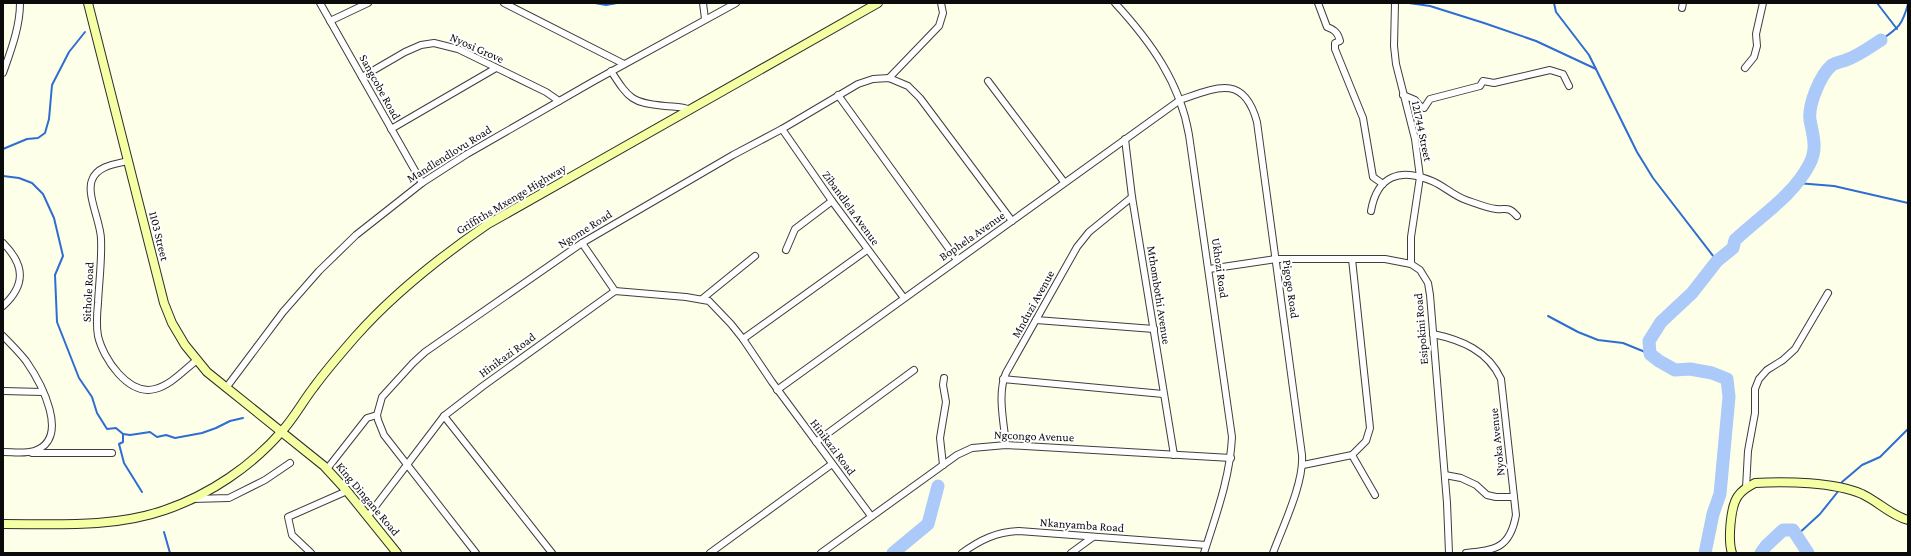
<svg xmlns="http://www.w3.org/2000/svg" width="1911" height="556" font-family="'Crimson Pro',serif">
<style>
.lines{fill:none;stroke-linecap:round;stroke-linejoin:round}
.stream{stroke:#2f6dd2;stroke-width:2}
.river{stroke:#abcaf9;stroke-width:13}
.street-casing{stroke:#3e3e3e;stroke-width:8}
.secondary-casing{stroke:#2d2d2d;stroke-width:10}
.street{stroke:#fff;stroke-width:6}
.secondary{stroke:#f5ffa4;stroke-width:8}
.labels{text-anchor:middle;stroke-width:4;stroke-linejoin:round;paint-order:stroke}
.street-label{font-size:12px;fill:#0b0b0b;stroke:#fff}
</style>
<rect width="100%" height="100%" fill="#feffe9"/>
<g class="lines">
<g class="stream">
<polyline points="595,3 606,5 617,3"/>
<polyline points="1409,3 1430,6 1484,23 1536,41 1596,69"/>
<polyline points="1554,3 1556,12 1589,55 1637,152 1653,178 1717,261"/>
<polyline points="1877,3 1897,29"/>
<path d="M1881 40C1898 28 1902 26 1908 4"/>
<polyline points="3,149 27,139 38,138 45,133 49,119 52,85 69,52 85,32"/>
<polyline points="3,176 19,178 32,183 43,194 54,218 63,256 55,275 57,322 79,378 92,397 97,413 107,429 116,428 123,434 123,442 119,444 124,463 142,492"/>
<polyline points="1797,183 1834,186 1908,203"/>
<polyline points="1548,316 1578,332 1598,340 1623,343 1650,354"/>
<polyline points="123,434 130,435 150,432 157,437 166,435 175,438 202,433 216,428 230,421 243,418"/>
<polyline points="1841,485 1842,482 1862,465 1880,457 1908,429"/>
<polyline points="164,532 170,553"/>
<polyline points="1796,536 1820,514 1840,489"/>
</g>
<g class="river">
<polyline points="893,553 928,524 938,486"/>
<path d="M1705 553 1713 514 1720 494 1729 397 1727 379 1712 373 1690 369 1675 370 1659 361 1650 354 1649 341 1661 322 1692 293 1717 261 1733 248 1735 240C1760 216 1792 197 1809 165 1818 149 1813 136 1810 120 1808 105 1820 75 1832 65 1837 62 1841 62 1846 60 1858 56 1870 47 1881 40"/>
<polyline points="1761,553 1766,546 1783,530 1793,530 1808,553"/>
</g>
<g class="street-casing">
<g id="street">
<polyline points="320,3 422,183"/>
<polyline points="504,3 624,64"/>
<polyline points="703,3 705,19"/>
<path d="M1115 3C1150 41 1180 82 1189 135L1232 437C1230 478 1216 515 1204 553"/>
<path d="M1318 3 1327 27C1335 30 1338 33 1340 41L1335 43V49L1363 118 1373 177 1383 184"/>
<polyline points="1395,3 1394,46 1396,64 1415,139 1420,177 1411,237 1411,264"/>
<polyline points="1682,8 1683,3"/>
<polyline points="330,21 368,3"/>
<polyline points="1745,68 1754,57 1757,46 1756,34 1763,3"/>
<path d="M611 71C629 99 632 103 665 106 674 107 682 106 690 110"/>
<path d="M3 73C11 50 20 27 20 3"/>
<polyline points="362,77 405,52 421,45 434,43 458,49 546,92 559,101"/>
<polyline points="889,78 939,26 943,13 941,3"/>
<polyline points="988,81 1064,182"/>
<polyline points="838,95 957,260"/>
<polyline points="1403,95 1415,100 1421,107 1424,108 1430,99 1480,86 1483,81 1494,83 1550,70 1563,74 1569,86"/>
<polyline points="391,129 496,68"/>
<polyline points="782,129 832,201 904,298"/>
<polyline points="1125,139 1132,197 1174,455"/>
<path d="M128 161C115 164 97 166 92 180 86 194 101 223 101 239 102 260 99 282 98 303 97 313 96 325 98 336 103 358 128 396 155 389 171 385 184 370 197 360"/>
<path d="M1371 211C1377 176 1400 167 1432 181 1444 186 1454 196 1466 200 1475 203 1487 208 1496 209 1507 210 1508 206 1517 216"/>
<path d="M3 243C25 265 26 285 3 306"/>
<polyline points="582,243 615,291"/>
<polyline points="786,250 795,229 832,201"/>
<polyline points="1209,269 1276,259 1385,259 1411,264 1420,270 1428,283 1430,295 1447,503 1449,553"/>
<polyline points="702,299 755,256"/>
<polyline points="1036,320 1154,329"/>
<path d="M1433 334C1462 340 1488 351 1501 379L1516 515C1510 548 1496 550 1466 553"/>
<path d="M3 336C11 344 19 352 26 361 40 381 72 439 34 451 24 454 13 452 3 452"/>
<polyline points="743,339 867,250"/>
<polyline points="1003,379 1163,394"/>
<polyline points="226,388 283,312 319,271 356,235 422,183 467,154 594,81 736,3"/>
<path d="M777 390 1180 100C1217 87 1244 74 1257 122L1302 455C1304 483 1283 526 1273 553"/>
<polyline points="3,391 43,392"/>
<polyline points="444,416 552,553"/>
<polyline points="816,442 914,370"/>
<path d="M1006 445C1004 423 997 393 1006 373L1077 247 1089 232 1132 197"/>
<polyline points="32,453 112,453"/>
<polyline points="1352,455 1375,495"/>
<polyline points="943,465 940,438 946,402 943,385 944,378"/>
<polyline points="1303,465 1352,455 1366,441 1370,428 1352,259"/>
<polyline points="327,469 367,418 377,415"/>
<polyline points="1445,475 1461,478 1476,485 1487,495 1496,497 1514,497"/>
<polyline points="1746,488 1748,451 1755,413 1755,389 1759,379 1767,370 1783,360 1795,349 1828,293"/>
<polyline points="192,499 229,498 265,480 290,463"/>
<polyline points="368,516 444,416 483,386 615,291 686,297 709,301 731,324 743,339 772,382 871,516"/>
<polyline points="311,553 292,535 288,517 347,491"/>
<polyline points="476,553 384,435 378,420 377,415 382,397 413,363 425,352 582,243 733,155 782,129 858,84 873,79 889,78 908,86 920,98 1012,221"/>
<polyline points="710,553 832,464"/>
<polyline points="821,553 957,455 972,448 1006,445 1231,458"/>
<path d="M962 553C980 540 996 532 1019 531L1206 545"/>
<polyline points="1071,553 1093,537"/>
</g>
</g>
<g class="secondary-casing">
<g id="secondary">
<polyline points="88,3 164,303 172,323 185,345 207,372 324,466 347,491 397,553"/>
<path d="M3 524C56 524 114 528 165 510 209 495 252 466 282 431 294 418 303 401 314 387 327 369 342 352 356 336 395 292 440 257 488 224L878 3"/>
<path d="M1732 553C1728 541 1730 507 1738 496 1742 490 1749 486 1755 483 1786 481 1834 482 1862 494 1879 502 1890 515 1908 520"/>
</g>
</g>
<use href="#street" class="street"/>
<use href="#secondary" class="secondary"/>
</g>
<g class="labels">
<g class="street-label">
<text transform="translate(477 48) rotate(24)" y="4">Nyosi Grove</text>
<text transform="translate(380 87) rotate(61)" y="4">Sangcobe Road</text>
<text transform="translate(1422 131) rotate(78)" y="4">121744 Street</text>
<text transform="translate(449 154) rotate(-32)" y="4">Mandlendlovu Road</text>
<text transform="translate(511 199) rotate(-31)" y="4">Griffiths Mxenge Highway</text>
<text transform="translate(851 208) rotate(54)" y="4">Zibandlela Avenue</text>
<text transform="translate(585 229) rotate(-32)" y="4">Ngome Road</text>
<text transform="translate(159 236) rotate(76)" y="4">1103 Street</text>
<text transform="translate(972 236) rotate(-35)" y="4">Bophela Avenue</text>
<text transform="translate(1220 268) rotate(82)" y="4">Ukhozi Road</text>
<text transform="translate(1291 289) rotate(82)" y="4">Pigogo Road</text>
<text transform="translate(88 292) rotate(-87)" y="4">Sithole Road</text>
<text transform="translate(1159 295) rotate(81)" y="4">Mthombothi Avenue</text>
<text transform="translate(1033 304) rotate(-61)" y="4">Mnduzi Avenue</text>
<text transform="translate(1421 329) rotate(-95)" y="4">Esipokini Road</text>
<text transform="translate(507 355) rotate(-36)" y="4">Hinikazi Road</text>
<text transform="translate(1034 436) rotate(2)" y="4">Ngcongo Avenue</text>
<text transform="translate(1497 442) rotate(-96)" y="4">Nyoka Avenue</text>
<text transform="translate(833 447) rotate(53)" y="4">Hinikazi Road</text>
<text transform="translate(368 499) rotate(50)" y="4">King Dingane Road</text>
<text transform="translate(1082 525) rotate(4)" y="4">Nkanyamba Road</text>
</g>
</g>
<rect width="1911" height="556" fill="none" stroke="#0b0b0b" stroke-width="8"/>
</svg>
